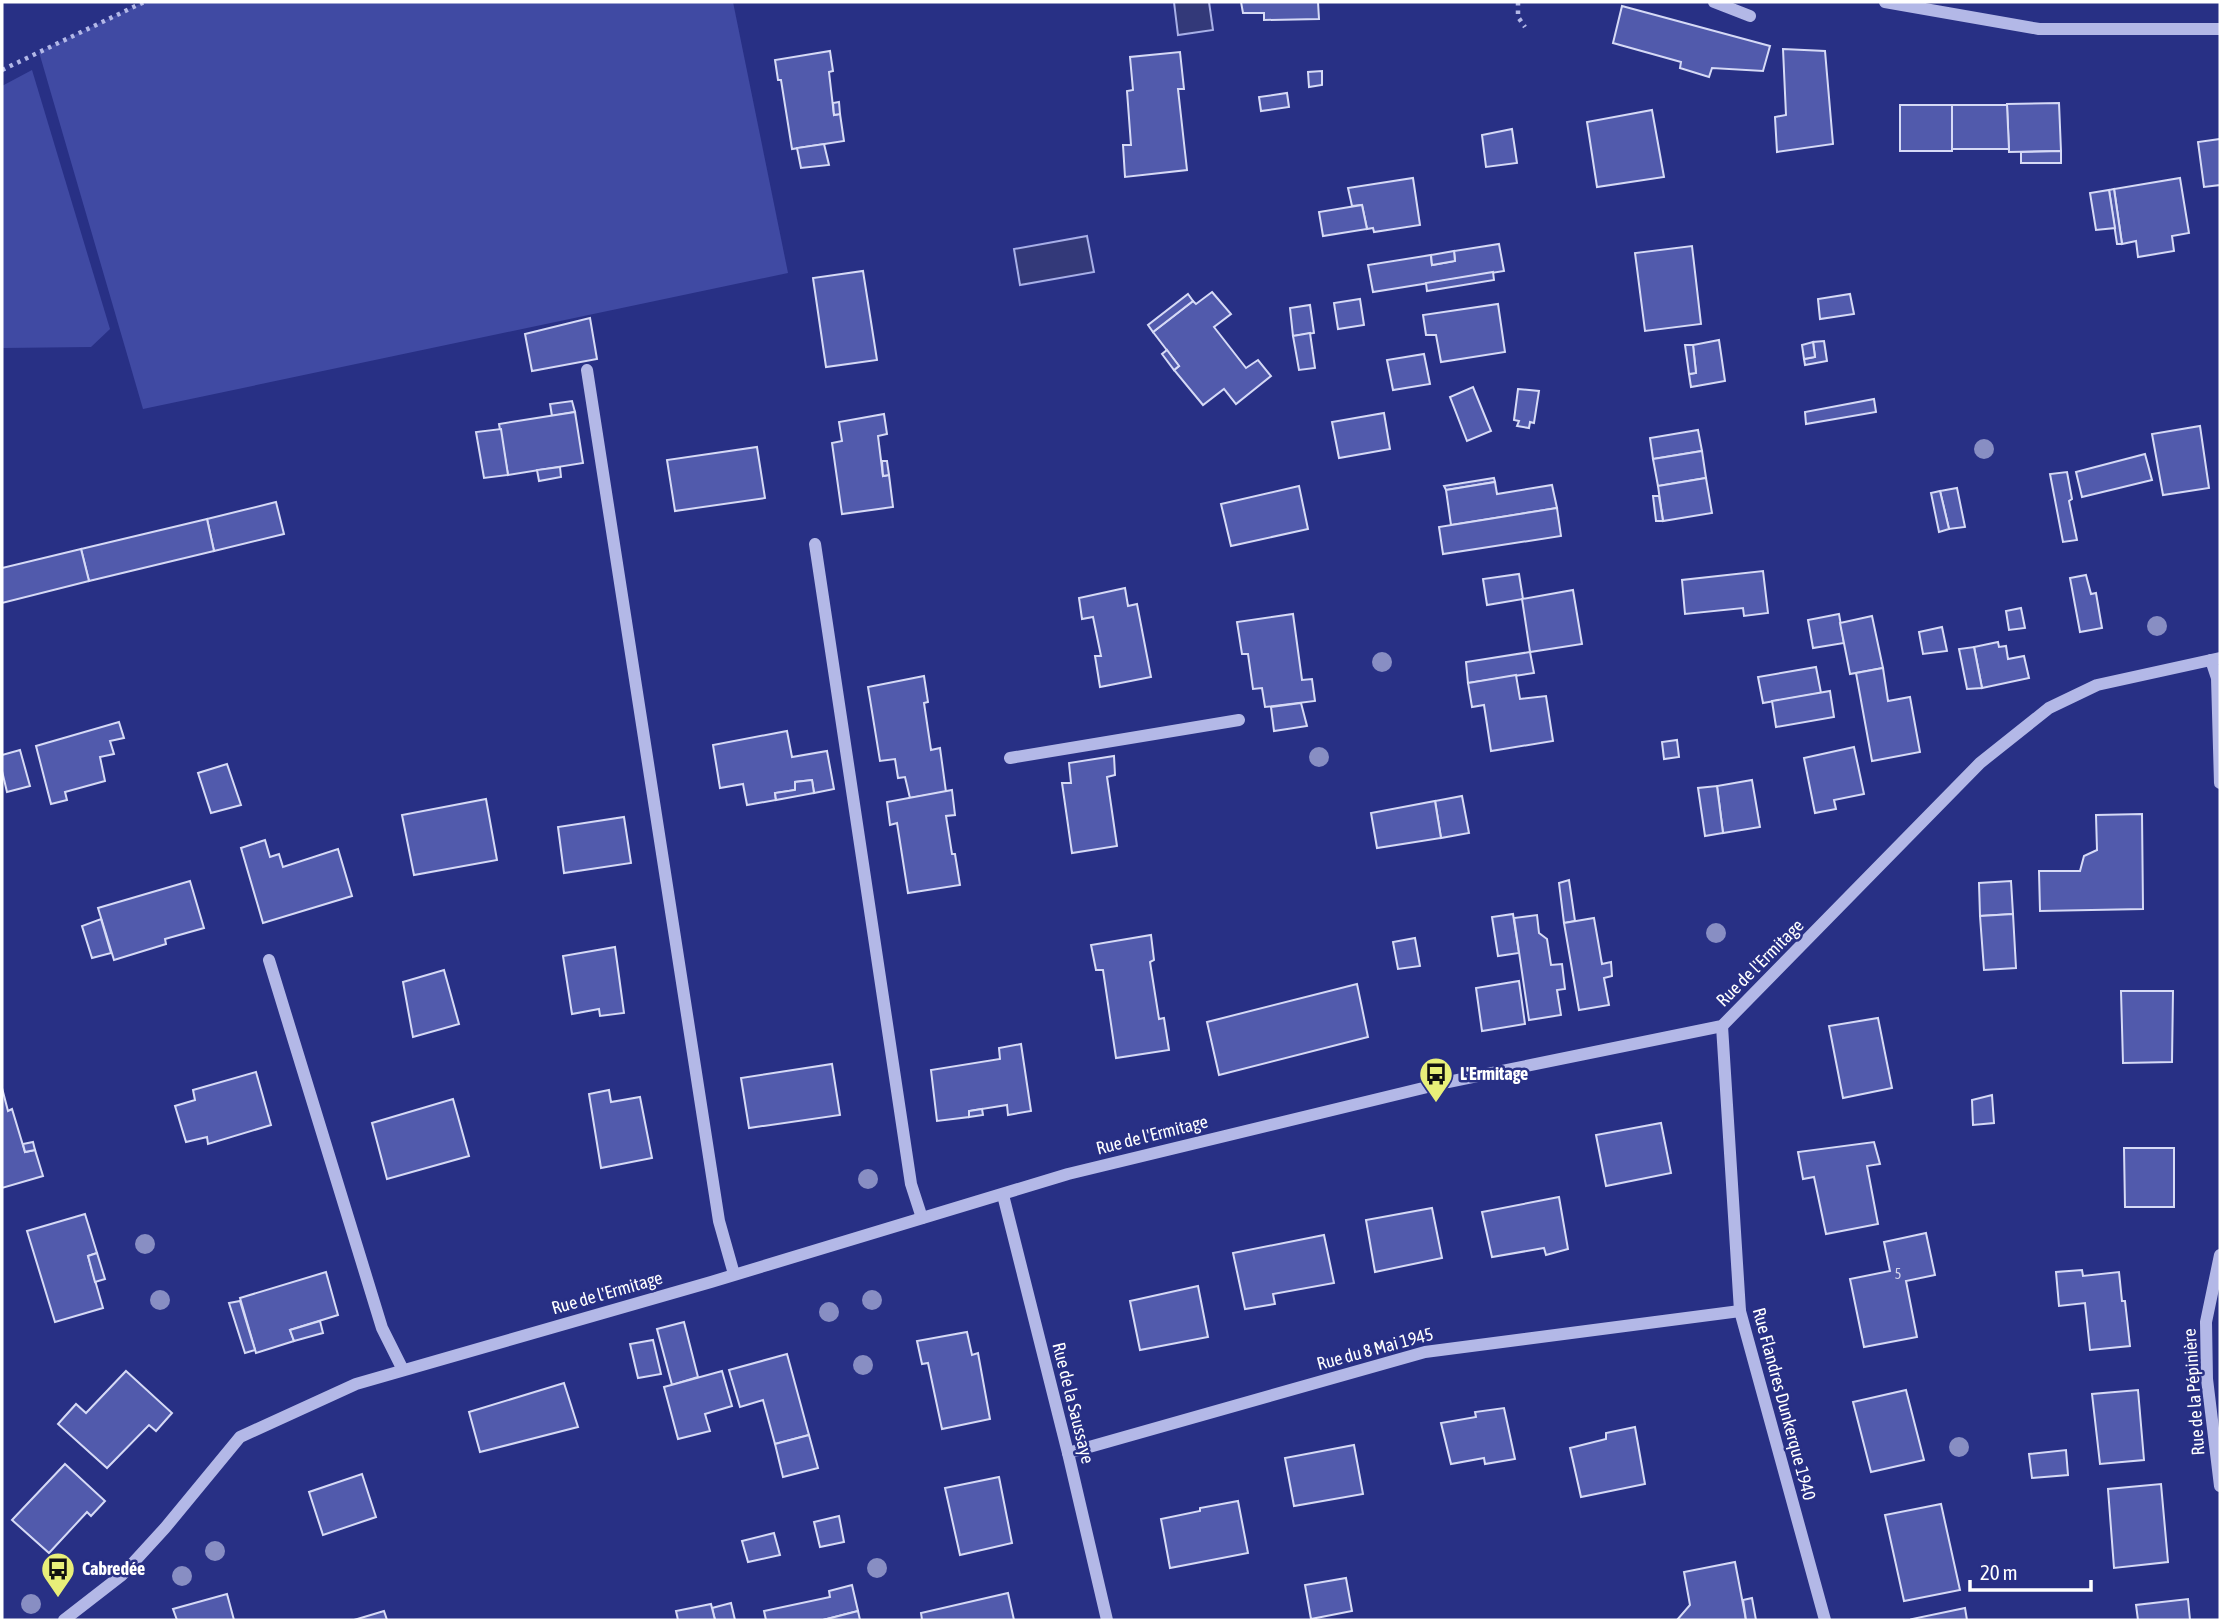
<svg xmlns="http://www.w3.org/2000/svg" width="2222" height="1622" font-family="'Asap Condensed',sans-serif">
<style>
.green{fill:#404aa3}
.water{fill:#333979;stroke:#a7afe8;stroke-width:2}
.building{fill:#515aac;stroke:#d6daf6;stroke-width:2}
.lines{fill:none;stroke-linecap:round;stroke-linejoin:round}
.path{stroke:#b3b8e7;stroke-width:4.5;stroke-dasharray:3.5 5;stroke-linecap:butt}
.minor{stroke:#b3b8e7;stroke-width:12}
.tree{fill:#888ec3}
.labels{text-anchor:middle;stroke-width:5;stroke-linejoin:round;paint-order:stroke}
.number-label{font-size:14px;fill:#d4d6ea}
.street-label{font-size:18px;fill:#fff;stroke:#283085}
.poi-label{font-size:18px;font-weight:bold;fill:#fff;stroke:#283085;text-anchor:start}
</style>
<rect width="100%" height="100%" fill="#283085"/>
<g class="green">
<polygon points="144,2 733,2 788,273 143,409 39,52"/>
<polygon points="32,70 110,329 91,347 2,348 2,86"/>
</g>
<g class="water">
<polygon points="1174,2 1209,2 1213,30 1178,35"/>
<polygon points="1087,236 1094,272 1020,285 1014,249"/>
</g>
<g class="building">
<polygon points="1241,2 1318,2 1319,19 1264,20 1264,13 1243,13"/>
<polygon points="1622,6 1770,46 1763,71 1712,68 1709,77 1680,68 1681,62 1613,43"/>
<polygon points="1783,49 1825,51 1833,144 1777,152 1775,117 1786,115"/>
<polygon points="830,51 833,71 829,72 834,115 840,114 844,141 792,149 781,80 778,80 775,60"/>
<polygon points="1180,52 1184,89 1178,89 1187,170 1125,177 1123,145 1131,145 1127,91 1133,90 1130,57"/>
<polygon points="1322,71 1322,85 1309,87 1308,72"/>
<polygon points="1287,93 1289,107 1261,111 1259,97"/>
<polygon points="839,102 840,114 834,115 833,103"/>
<polygon points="2059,103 2061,151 2009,152 2007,104"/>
<rect x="1900" y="105" width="52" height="46"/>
<polygon points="1952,105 2007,105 2009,149 1952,149"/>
<polygon points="1652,110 1664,177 1597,187 1587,122"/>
<polygon points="1512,129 1517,163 1486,167 1482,135"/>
<polygon points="2220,139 2220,185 2204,187 2198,142"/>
<polygon points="824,144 829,165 801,168 797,148"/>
<polygon points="2061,151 2061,163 2021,163 2021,152"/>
<polygon points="1413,178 1420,225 1374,232 1373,228 1367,229 1362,205 1352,206 1348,188"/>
<polygon points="2180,178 2189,233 2172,236 2174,251 2138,257 2136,241 2122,244 2114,189"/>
<polygon points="2114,189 2122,244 2117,244 2109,190"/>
<polygon points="2109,190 2115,228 2096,230 2090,193"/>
<polygon points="1362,205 1367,229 1323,236 1319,212"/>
<polygon points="1499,244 1504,271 1373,292 1368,265 1431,255 1432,265 1455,261 1454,251"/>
<polygon points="1692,246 1701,324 1645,331 1635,253"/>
<polygon points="1454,251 1455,261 1432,265 1431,255"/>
<polygon points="863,271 877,360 826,367 813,278"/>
<polygon points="1493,272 1494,280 1427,291 1426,283"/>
<polygon points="1212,292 1231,314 1214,327 1246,368 1258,360 1271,376 1236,404 1224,389 1203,405 1174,370 1179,366 1153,332 1193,301 1196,304"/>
<polygon points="1188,294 1193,301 1153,332 1148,325"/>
<polygon points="1850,294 1854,314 1820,319 1818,299"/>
<polygon points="1360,299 1364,325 1338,329 1334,303"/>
<polygon points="1498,304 1505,352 1441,362 1436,335 1426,335 1423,315"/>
<polygon points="1310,305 1314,333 1293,336 1290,308"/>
<polygon points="590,318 597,359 532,371 525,334"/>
<polygon points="1310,333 1315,368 1299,370 1293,336"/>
<polygon points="1719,340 1725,381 1691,387 1689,374 1696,373 1693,345"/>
<polygon points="1824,341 1827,361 1805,365 1804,359 1815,357 1813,342"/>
<polygon points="1813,342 1815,357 1804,359 1802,345"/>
<polygon points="1685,345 1693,345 1696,373 1689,374"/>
<polygon points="1167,350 1179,366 1174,370 1162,354"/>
<polygon points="1424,354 1430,384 1393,390 1387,360"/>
<polygon points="1473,387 1491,431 1467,441 1450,397"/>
<polygon points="1518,389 1539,391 1534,423 1530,422 1529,428 1517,426 1519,421 1514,420"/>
<polygon points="1874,399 1876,412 1806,424 1805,412"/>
<polygon points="572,401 575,412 552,416 550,404"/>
<polygon points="575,412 583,463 508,475 499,424"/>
<polygon points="1384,413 1390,449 1339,458 1332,422"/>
<polygon points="884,414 887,434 878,436 883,476 889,475 893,507 842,514 832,443 842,441 839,422"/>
<polygon points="2200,426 2209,488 2163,495 2152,434"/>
<polygon points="501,429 508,475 484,478 476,432"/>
<polygon points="1698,430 1702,451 1653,459 1650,438"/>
<polygon points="757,447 765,498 675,511 667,460"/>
<polygon points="1702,451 1706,478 1658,486 1653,459"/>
<polygon points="2145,454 2152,480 2082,497 2076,472"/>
<polygon points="882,461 887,461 889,475 883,476"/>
<polygon points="560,467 561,477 539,481 537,470"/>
<polygon points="2067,472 2072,499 2069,501 2077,540 2063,542 2050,474"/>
<polygon points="1494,478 1495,482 1446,490 1444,486"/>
<polygon points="1706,478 1712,513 1663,521 1658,486"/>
<polygon points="1495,482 1497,494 1552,485 1557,508 1451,525 1446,490"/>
<polygon points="1299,486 1308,529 1231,546 1221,504"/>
<polygon points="1957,488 1965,527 1949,529 1940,491"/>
<polygon points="1940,491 1949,529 1939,532 1931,493"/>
<polygon points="1653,496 1659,496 1663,521 1656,521"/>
<polygon points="276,502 284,534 214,551 207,519"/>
<polygon points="1557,508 1561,536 1443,554 1439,527"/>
<polygon points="207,519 214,551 89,581 81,549"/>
<polygon points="81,549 89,581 2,603 2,568"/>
<polygon points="1763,571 1768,613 1744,616 1743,608 1685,614 1682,580"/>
<polygon points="1519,574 1523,599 1487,605 1483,579"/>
<polygon points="2086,575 2091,594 2096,593 2102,628 2080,632 2070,578"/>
<polygon points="1125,588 1128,606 1137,604 1151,677 1100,687 1095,656 1101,656 1093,617 1082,619 1079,598"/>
<polygon points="1573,590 1582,644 1530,652 1522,599"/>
<polygon points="2021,608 2025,628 2009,630 2006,611"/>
<polygon points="1293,614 1302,680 1312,679 1315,701 1265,707 1262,688 1253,689 1248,654 1242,654 1237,622"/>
<polygon points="1839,614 1844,643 1813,648 1808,620"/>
<polygon points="1872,616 1883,668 1850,674 1840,623"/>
<polygon points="1942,627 1947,651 1923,654 1919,632"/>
<polygon points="1998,642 1999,647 2006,646 2008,659 2024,656 2029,678 1982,688 1974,647"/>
<polygon points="1974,647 1982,688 1967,689 1959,649"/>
<polygon points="1530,652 1534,673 1468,683 1466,662"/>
<polygon points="1816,667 1821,693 1763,703 1758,677"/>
<polygon points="1883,668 1888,701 1910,697 1920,752 1872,761 1856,673"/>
<polygon points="1516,675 1520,699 1546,696 1553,741 1491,751 1484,705 1472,707 1468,683"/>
<polygon points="924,676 928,702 924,703 931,750 940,748 946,792 910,798 905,777 898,778 895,759 880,761 868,687"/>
<polygon points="1830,691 1834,717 1776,727 1772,701"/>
<polygon points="1301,703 1307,726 1274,731 1271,707"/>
<polygon points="119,722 124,738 110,741 114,754 100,757 105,781 65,792 67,800 51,804 36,746"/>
<polygon points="787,731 792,757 827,751 834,789 814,793 812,780 795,782 795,790 775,793 776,800 747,805 743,784 720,788 713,745"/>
<polygon points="1677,740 1679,757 1664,759 1662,742"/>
<polygon points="1854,747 1864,794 1834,800 1836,809 1815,813 1804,758"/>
<polygon points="20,750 30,786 7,792 2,771 2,755"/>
<polygon points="1114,756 1115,775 1107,777 1117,846 1072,853 1062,783 1071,783 1069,763"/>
<polygon points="227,764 241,805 211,813 198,773"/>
<polygon points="812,780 814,793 776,800 775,793 795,790 795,782"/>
<polygon points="1752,780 1760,827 1723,833 1717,786"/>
<polygon points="1717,786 1723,833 1705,836 1698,788"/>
<polygon points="952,790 955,815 946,816 952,854 955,854 960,885 908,893 897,823 890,825 887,802"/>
<polygon points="1462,796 1469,833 1441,838 1435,801"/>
<polygon points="486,799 497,860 414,875 402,815"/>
<polygon points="1435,801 1441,838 1377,848 1371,813"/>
<polygon points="2142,814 2143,909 2040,911 2039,871 2080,871 2084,856 2097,850 2096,815"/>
<polygon points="624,817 631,863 564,873 558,827"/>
<polygon points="265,840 270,857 279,854 283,867 338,849 352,896 263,923 241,848"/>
<polygon points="1569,880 1575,921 1564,923 1559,883"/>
<polygon points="190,881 204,928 165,939 166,944 114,960 98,908"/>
<polygon points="2011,881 2013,914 1980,916 1979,883"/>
<polygon points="1513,914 1519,953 1498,956 1492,917"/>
<polygon points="2013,914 2016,968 1984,970 1980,916"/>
<polygon points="1537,915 1539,933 1547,939 1551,965 1562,964 1565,989 1557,990 1561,1015 1529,1020 1514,918"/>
<polygon points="1594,918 1602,964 1611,962 1612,976 1604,978 1609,1005 1579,1010 1564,923"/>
<polygon points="101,919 111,953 92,958 82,926"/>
<polygon points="1151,935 1154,960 1150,962 1159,1019 1164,1018 1169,1050 1116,1058 1103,970 1096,970 1091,945"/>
<polygon points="1415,938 1420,966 1398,969 1393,942"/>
<polygon points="615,947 624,1013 600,1016 599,1009 572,1014 563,956"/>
<polygon points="444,970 459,1024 413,1037 403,982"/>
<polygon points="1519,981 1525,1024 1482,1031 1476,988"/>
<polygon points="1357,984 1368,1037 1219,1075 1207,1022"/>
<polygon points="2121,991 2173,991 2172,1062 2123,1063"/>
<polygon points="1878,1018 1892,1088 1843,1098 1829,1026"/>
<polygon points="1021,1044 1031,1111 1008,1115 1007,1105 969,1111 969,1117 937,1121 931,1070 1000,1059 999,1048"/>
<polygon points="832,1064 840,1115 749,1128 741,1078"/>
<polygon points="256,1072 271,1125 208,1144 207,1137 186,1142 175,1106 195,1100 193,1090"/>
<polygon points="2,1088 8,1111 12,1109 25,1152 35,1150 43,1176 2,1188"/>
<polygon points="609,1090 611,1102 640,1097 652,1158 601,1168 589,1094"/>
<polygon points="1992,1095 1994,1123 1973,1125 1972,1100"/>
<polygon points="453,1099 469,1156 387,1179 372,1123"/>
<polygon points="982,1109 983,1115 969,1117 969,1111"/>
<polygon points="1661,1123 1671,1173 1606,1186 1596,1135"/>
<polygon points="33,1142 35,1150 25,1152 23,1144"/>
<polygon points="1874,1142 1880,1164 1867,1166 1878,1224 1826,1234 1814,1177 1803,1179 1798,1152"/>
<polygon points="2124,1148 2174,1148 2174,1207 2125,1207"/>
<polygon points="1559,1197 1568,1249 1546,1255 1544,1248 1492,1257 1482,1212"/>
<polygon points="1432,1208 1442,1258 1375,1272 1366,1220"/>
<polygon points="85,1214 97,1253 88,1256 103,1308 55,1322 27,1231"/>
<polygon points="1926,1233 1935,1275 1906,1281 1917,1337 1864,1347 1850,1279 1890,1271 1884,1242"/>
<polygon points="1324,1235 1334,1283 1273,1294 1275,1304 1245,1309 1233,1253"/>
<polygon points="97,1253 105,1279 95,1282 88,1256"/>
<polygon points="2082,1270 2083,1276 2119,1272 2122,1301 2125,1301 2130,1346 2090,1350 2085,1303 2059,1306 2056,1272"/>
<polygon points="326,1272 338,1315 290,1330 294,1341 256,1353 240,1298"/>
<polygon points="1198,1286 1208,1337 1140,1350 1130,1301"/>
<polygon points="240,1301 255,1350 245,1353 229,1303"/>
<polygon points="320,1321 323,1333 294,1341 290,1330"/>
<polygon points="684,1322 698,1377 672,1385 657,1329"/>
<polygon points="967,1332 972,1355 978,1353 990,1419 942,1429 928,1363 922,1364 917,1341"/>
<polygon points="653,1340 661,1374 638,1378 630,1344"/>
<polygon points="787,1354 809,1435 775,1444 763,1400 740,1407 729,1370"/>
<polygon points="126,1371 172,1413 156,1431 149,1425 107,1468 58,1424 76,1404 86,1413"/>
<polygon points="722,1371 732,1406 705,1414 710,1431 678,1439 664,1387"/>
<polygon points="564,1383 578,1427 480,1452 469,1412"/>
<polygon points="1906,1390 1924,1460 1871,1472 1853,1402"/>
<polygon points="2138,1390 2144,1460 2100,1464 2092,1394"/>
<polygon points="1504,1408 1515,1459 1485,1464 1484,1458 1451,1464 1441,1423 1476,1417 1475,1412"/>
<polygon points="1635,1427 1645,1484 1581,1497 1570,1448 1606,1439 1606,1433"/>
<polygon points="809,1435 818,1468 783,1477 775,1444"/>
<polygon points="1354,1445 1363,1494 1294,1506 1285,1458"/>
<polygon points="2066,1450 2068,1475 2032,1478 2029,1454"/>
<polygon points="65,1464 105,1501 91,1516 87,1512 49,1553 12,1520"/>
<polygon points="362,1474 376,1517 323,1535 309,1492"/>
<polygon points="999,1477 1012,1543 960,1555 945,1488"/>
<polygon points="2161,1484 2168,1562 2114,1568 2108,1489"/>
<polygon points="1238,1501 1248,1553 1170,1568 1161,1519 1200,1511 1200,1508"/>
<polygon points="1941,1504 1960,1590 1904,1601 1885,1515"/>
<polygon points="839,1516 844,1542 820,1547 814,1522"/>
<polygon points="774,1533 780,1555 748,1562 742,1541"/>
<polygon points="1735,1562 1746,1620 1677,1620 1690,1605 1684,1572"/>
<polygon points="1346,1578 1352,1611 1311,1619 1305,1585"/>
<polygon points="852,1585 858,1611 823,1620 766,1620 764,1611 830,1597 829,1591"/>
<polygon points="1008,1593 1014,1620 922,1620 921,1613"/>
<polygon points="227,1594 234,1620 177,1620 173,1609"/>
<polygon points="1752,1598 1756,1620 1746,1620 1743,1600"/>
<polygon points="2188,1599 2190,1620 2138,1620 2136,1605"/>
<polygon points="731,1603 735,1620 715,1620 712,1608"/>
<polygon points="711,1604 715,1620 678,1620 676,1611"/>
<polygon points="1965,1608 1967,1620 1913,1620 1912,1619"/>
<polygon points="384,1611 387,1620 354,1620"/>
<polygon points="858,1611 860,1620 823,1620"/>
</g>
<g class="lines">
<g class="path">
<polyline points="1518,2 1518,17 1525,27"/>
<polyline points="2,70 144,2"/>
</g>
<g class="minor">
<polyline points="1714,2 1750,16"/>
<polyline points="1885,2 2039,29 2220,29"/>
<polyline points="587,370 719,1221 734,1274"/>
<polyline points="815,544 911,1184 922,1218"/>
<polyline points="2211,660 2217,678 2220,783"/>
<polyline points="1010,758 1239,720"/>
<polyline points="269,960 382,1328 403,1370"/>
<polyline points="1722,1026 1740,1311 1825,1620"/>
<polyline points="1003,1195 1068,1453 1107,1620"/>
<polyline points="2220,1255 2206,1322 2207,1379 2220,1486"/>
<polyline points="1068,1453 1425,1352 1740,1311"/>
<polyline points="64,1620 122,1575 165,1528 240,1437 356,1384 711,1282 1068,1174 1448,1082 1722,1026 1980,763 2049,708 2097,685 2220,658"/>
</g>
</g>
<g class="tree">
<circle cx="1984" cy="449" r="10"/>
<circle cx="2157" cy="626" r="10"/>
<circle cx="1382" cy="662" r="10"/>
<circle cx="1319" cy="757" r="10"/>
<circle cx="1716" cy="933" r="10"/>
<circle cx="868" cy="1179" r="10"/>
<circle cx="145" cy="1244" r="10"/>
<circle cx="160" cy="1300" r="10"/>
<circle cx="872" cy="1300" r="10"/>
<circle cx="829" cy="1312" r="10"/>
<circle cx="863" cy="1365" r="10"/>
<circle cx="1959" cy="1447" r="10"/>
<circle cx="215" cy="1551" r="10"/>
<circle cx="877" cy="1568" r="10"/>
<circle cx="182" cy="1576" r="10"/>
<circle cx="31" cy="1604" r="10"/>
</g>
<defs>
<g id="bus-pin" transform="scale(1.75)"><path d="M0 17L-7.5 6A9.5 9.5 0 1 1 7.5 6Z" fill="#e8ef79" stroke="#283085"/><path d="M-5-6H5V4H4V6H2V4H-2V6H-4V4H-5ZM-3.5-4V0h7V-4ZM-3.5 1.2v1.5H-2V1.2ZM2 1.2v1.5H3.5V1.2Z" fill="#111"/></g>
</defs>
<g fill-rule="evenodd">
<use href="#bus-pin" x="1436" y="1074"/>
<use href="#bus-pin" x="58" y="1569"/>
</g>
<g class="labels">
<g class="number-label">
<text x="1898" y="1279">5</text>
</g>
<g class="street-label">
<text transform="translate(1760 963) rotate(-45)" y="6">Rue de l'Ermitage</text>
<text transform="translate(1152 1135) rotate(-14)" y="6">Rue de l'Ermitage</text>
<text transform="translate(607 1293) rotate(-16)" y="6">Rue de l'Ermitage</text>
<text transform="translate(1375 1349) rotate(-15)" y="6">Rue du 8 Mai 1945</text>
<text transform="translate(2194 1392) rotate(-94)" y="6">Rue de la Pépinière</text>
<text transform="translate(1073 1403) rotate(76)" y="6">Rue de la Saussaye</text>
<text transform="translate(1784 1404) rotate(75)" y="6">Rue Flandres Dunkerque 1940</text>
</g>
<g class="poi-label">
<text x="1460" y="1080">L'Ermitage</text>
<text x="82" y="1575">Cabredée</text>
</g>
</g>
<rect width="2222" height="1622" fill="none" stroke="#ffffff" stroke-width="7"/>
<path d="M1970 1580v10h121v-10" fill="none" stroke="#ffffff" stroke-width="3.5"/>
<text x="1980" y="1580" font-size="21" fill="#ffffff" stroke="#283085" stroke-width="5" paint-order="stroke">20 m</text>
</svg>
